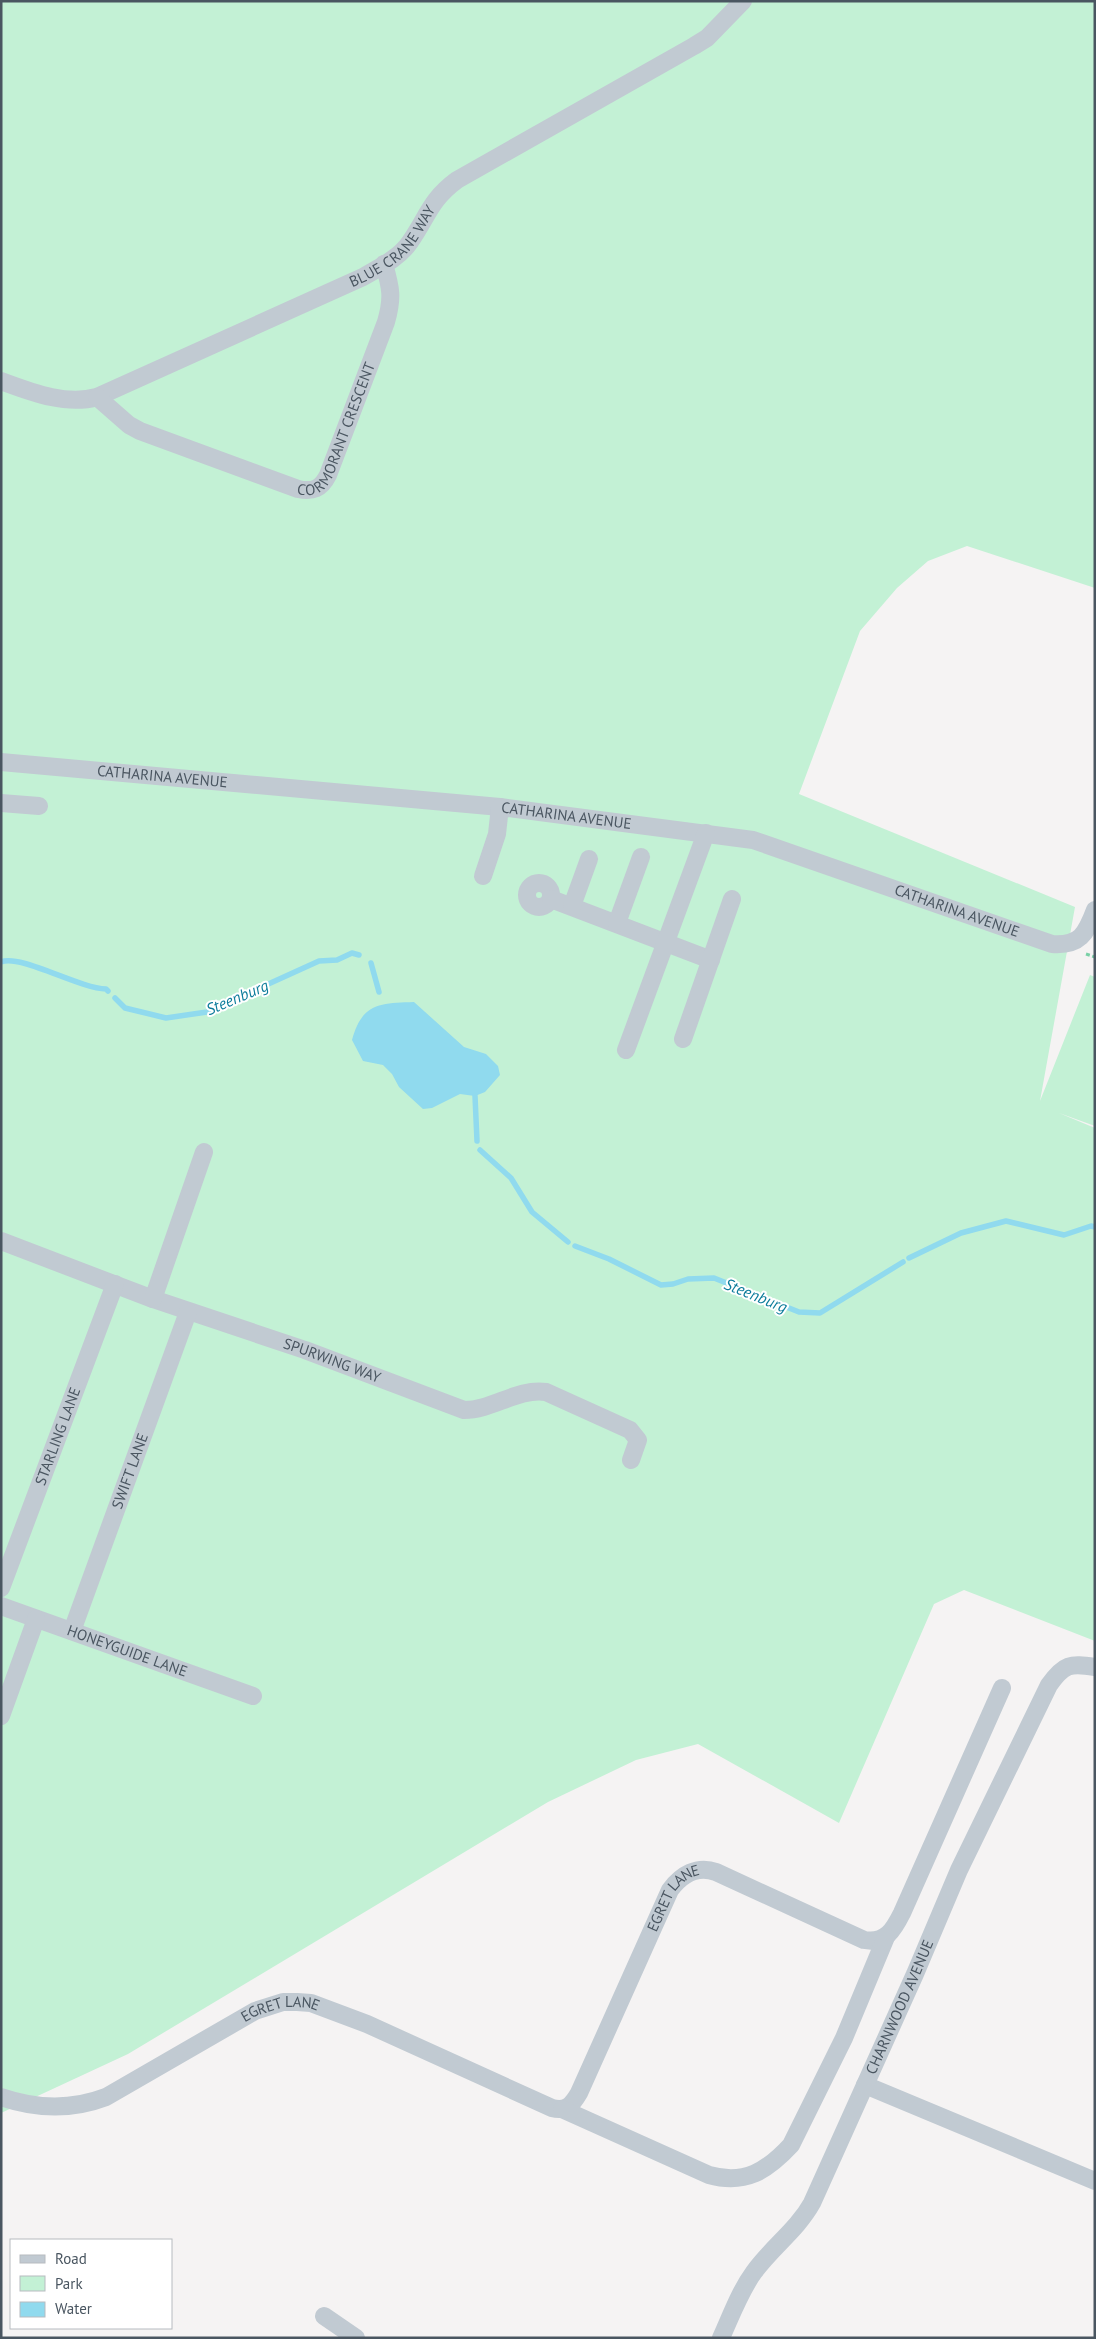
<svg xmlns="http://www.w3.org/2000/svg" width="1096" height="2339" font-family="'PT Sans',sans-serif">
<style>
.green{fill:#c3f1d5}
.water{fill:#90daee}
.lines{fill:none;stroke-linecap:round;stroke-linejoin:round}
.stream{stroke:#90daee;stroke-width:5.5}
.path{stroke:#7ad0a6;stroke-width:3;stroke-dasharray:4 2.5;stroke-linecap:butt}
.minor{stroke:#c1cad2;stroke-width:18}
.labels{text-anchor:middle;stroke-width:4;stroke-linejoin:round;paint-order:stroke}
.street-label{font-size:15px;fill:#4a5661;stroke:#fff}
.water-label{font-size:16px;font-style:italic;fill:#0c7c9b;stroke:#fff}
</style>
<rect width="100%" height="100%" fill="#f5f3f3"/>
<polygon class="green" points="1,1 1095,1 1095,588 967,546 928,561 897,588 860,631 799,794 1075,907 1040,1101 1090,975 1095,977 1095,1126 1059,1113 1095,1128 1095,1641 964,1590 934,1604 839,1823 698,1744 636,1760 548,1802 128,2054 1,2113"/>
<path class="water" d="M414 1002 464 1047 486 1054 498 1066 500 1075 485 1092 475 1096 460 1094 432 1108 423 1109 399 1087 392 1074 383 1065 363 1061 352 1040C362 1003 380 1003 414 1002Z"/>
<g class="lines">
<g class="stream">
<path d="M1 962C21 954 78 988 106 989L108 991"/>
<polyline points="371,963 379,992"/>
<polyline points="115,998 125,1008 166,1018 207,1012 319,961 337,960 352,953 359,955"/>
<polyline points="475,1096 477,1141"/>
<polyline points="480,1150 511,1178 532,1212 568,1242"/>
<polyline points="575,1246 609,1259 661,1285 673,1284 688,1279 714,1278 799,1312 820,1313 903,1262"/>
<polyline points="909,1258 961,1233 1006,1221 1064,1235 1091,1226 1095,1227"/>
</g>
<polyline class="path" points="1086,954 1095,957"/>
<g class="minor">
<path id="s1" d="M1 381C31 392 66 406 97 397L363 277C380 267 399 258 410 242 428 216 430 200 457 180L694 46 707 38 743 1"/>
<path id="s2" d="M97 397 129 425 140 431 298 489C313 492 321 489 328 475L386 322C393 298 391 288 384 264"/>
<path id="s3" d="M1 762 500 807 753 840 1052 944C1080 946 1086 934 1095 910"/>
<polyline points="1,803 39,806"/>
<polyline points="483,876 497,834 500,807"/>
<circle cx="539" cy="895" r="12"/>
<polyline points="551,899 711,960"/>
<polyline points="572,906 589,859"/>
<polyline points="617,923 641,857"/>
<polyline points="683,1039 732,899"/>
<polyline points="626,1050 706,833"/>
<path id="s4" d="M1 1241 153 1299 305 1350 464 1410C493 1410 517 1388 546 1392L630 1430 638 1440 631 1460"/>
<polyline points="153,1299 204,1152"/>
<path id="s5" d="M1 1588 115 1284"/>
<path id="s6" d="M1 1606 253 1696"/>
<path id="s7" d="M72 1631 188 1312"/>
<polyline points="1,1716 36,1619"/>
<polyline points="865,2085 1095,2181"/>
<path id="s8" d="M1 2097C36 2109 72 2110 106 2097L255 2011 283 2002H297L311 2003 367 2024 552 2108C566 2112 572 2105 579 2093L670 1890C681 1875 697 1865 716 1872L864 1940C886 1944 894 1929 902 1913L1002 1688"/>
<path d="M562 2109 709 2175C745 2185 767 2171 791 2145L844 2038 886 1937"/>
<polyline points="324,2316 356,2338"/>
<path id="s9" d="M721 2338C731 2316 740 2291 754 2272 772 2247 797 2230 812 2203L915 1974 959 1870 1049 1685C1064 1664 1070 1663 1095 1667"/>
</g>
</g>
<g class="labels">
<g class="street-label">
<text dy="5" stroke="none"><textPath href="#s1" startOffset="434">BLUE CRANE WAY</textPath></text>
<text dy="5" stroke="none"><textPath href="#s2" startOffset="301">CORMORANT CRESCENT</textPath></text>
<text dy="5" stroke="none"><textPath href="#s3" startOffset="162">CATHARINA AVENUE</textPath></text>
<text dy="5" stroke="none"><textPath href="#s3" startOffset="568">CATHARINA AVENUE</textPath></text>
<text dy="5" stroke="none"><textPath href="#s3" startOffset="972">CATHARINA AVENUE</textPath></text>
<text dy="5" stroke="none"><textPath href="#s4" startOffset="352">SPURWING WAY</textPath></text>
<text dy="5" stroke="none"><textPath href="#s5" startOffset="162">STARLING LANE</textPath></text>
<text dy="5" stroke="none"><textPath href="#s7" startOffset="170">SWIFT LANE</textPath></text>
<text dy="5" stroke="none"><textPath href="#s6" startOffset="134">HONEYGUIDE LANE</textPath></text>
<text dy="5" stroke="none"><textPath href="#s8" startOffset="852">EGRET LANE</textPath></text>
<text dy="5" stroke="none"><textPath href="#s9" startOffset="379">CHARNWOOD AVENUE</textPath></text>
<text dy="5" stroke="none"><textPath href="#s8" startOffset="305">EGRET LANE</textPath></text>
</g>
<g class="water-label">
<text transform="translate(237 997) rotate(-23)" y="6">Steenburg</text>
<text transform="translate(756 1295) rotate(22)" y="6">Steenburg</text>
</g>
</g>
<rect width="1096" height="2339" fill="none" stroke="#4a5661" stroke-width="5"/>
<rect x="10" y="2239" width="162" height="90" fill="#ffffff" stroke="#b7bbc0"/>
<rect x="20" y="2255" width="25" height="8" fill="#c1cad2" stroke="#b7bbc0"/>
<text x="55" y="2264" font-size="15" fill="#4a5661">Road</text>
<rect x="20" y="2276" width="25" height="15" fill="#c3f1d5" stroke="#b7bbc0"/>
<text x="55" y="2289" font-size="15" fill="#4a5661">Park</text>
<rect x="20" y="2302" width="25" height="15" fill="#90daee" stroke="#b7bbc0"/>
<text x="55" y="2314" font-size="15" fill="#4a5661">Water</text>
</svg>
